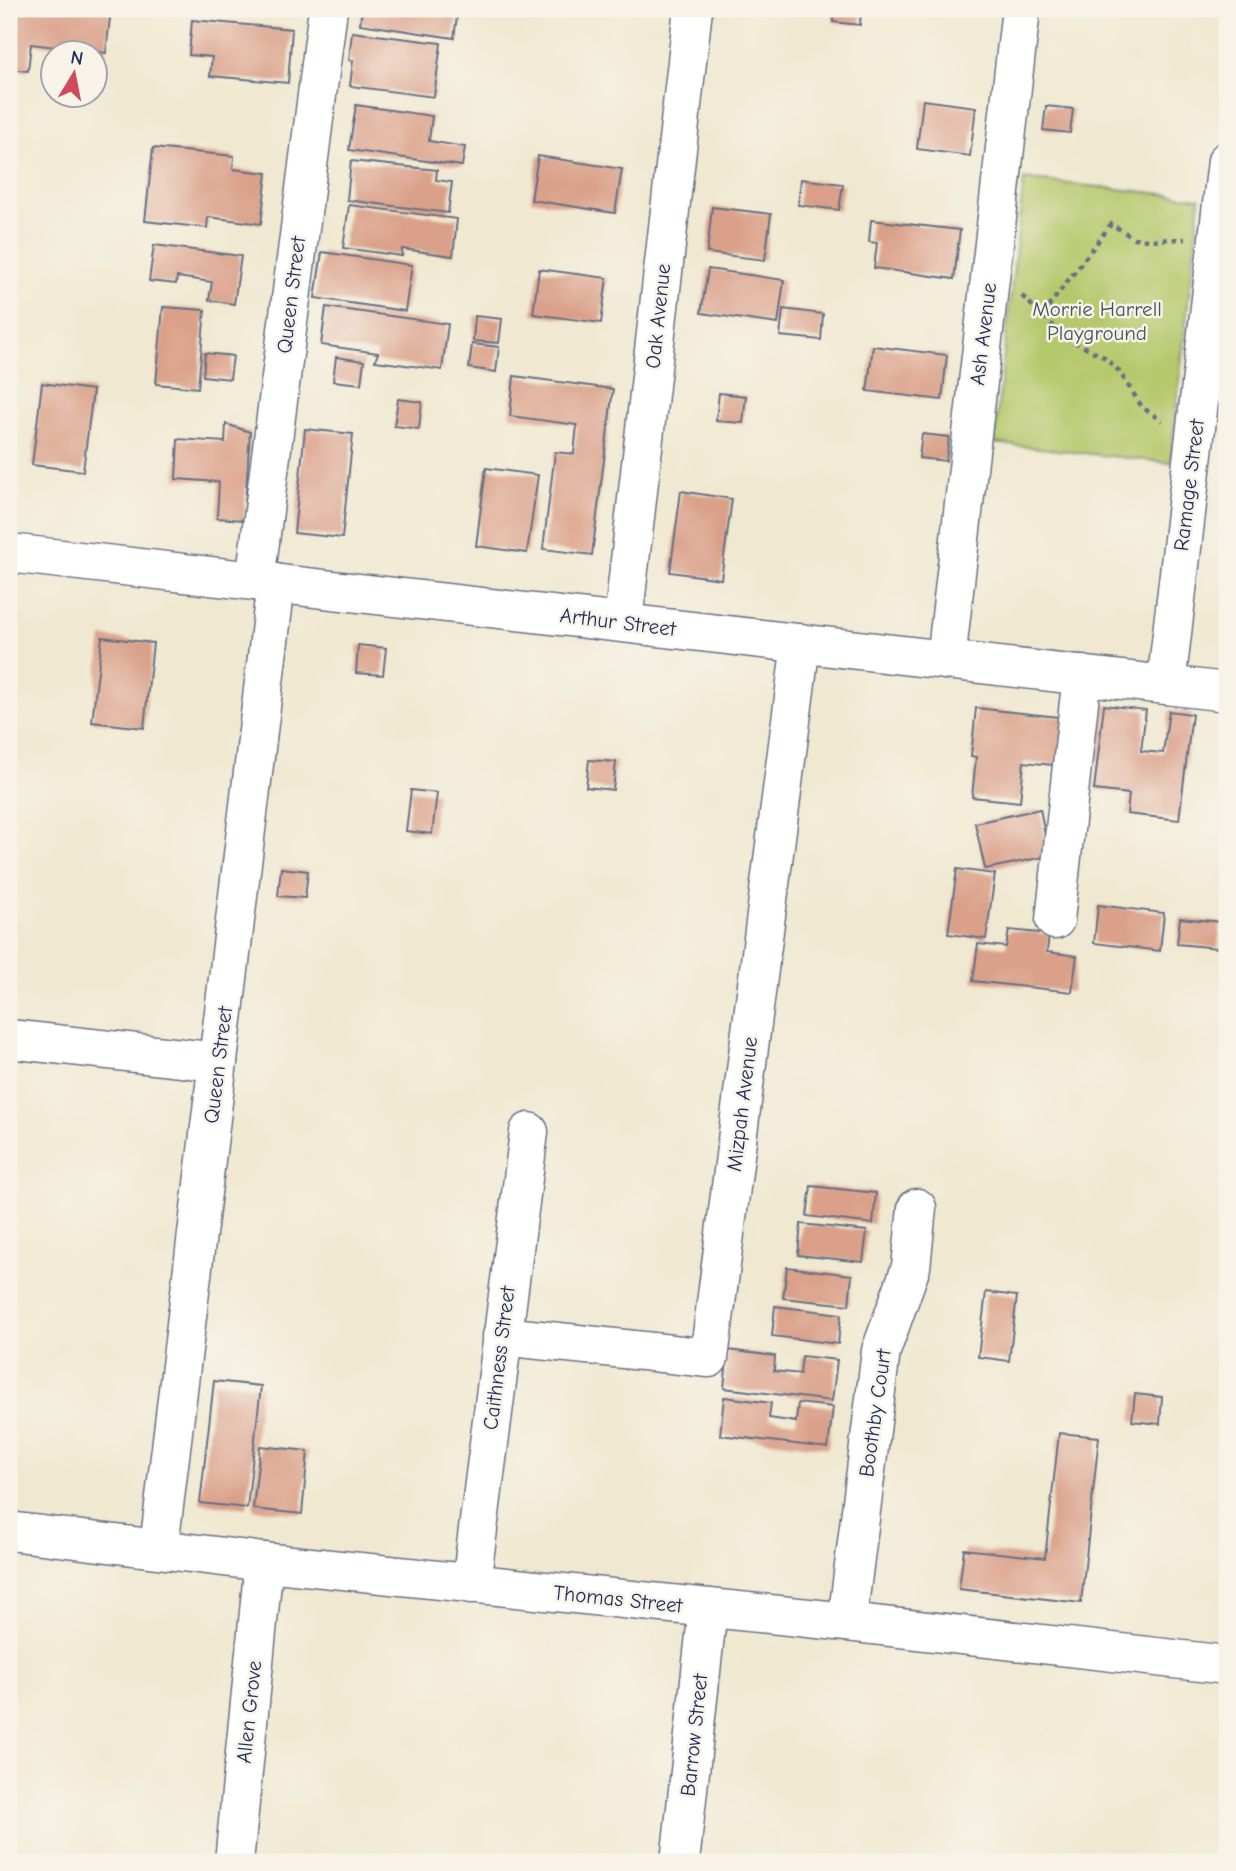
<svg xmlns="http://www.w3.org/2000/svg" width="1236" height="1871" font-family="'Comic Neue',sans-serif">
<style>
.green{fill:#b6c86c;stroke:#687c65;stroke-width:2}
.building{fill:#daa089}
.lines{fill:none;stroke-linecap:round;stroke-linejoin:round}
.minor-casing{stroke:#667086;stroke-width:41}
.path{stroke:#667086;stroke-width:4.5;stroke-dasharray:5 5;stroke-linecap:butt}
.minor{stroke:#fff;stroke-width:38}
.labels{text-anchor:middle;stroke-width:5;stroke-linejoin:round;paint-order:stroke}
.street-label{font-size:21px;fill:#1b2f5e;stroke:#f7f3e8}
.park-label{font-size:21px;fill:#425562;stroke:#f7f3e8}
</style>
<rect width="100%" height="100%" fill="#f7f3e8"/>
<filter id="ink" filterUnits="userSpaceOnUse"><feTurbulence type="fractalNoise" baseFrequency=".0143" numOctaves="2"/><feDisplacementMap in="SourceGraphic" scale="14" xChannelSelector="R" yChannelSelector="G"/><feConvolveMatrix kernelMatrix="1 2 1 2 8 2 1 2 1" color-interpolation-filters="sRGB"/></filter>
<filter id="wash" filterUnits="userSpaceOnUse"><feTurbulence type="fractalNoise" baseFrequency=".00686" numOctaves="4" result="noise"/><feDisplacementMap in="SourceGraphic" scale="28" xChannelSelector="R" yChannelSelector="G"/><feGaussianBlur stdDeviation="1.57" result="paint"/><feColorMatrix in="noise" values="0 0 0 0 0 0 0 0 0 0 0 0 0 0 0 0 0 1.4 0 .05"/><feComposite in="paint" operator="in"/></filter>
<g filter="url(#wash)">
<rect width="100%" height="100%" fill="#f0e8d0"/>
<polygon class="green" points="1024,179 1200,198 1170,463 994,443"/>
<g id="blocks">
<g class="building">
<polygon points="9,9 111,9 106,53 31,44 28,71 9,69"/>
<polygon points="362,9 458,9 454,38 360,24"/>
<polygon points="834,9 861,9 860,25 833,22"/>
<polygon points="192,20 292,29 288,83 210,76 212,57 189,55"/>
<polygon points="352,32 441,43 434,97 350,86 353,61 349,60"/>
<polygon points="923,100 976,107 970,156 917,149"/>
<polygon points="356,105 432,116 429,141 465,147 462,166 349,150"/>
<polygon points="1046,106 1073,109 1070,133 1043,130"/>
<polygon points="153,148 234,156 233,169 267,173 261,224 208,217 207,228 145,221"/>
<polygon points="538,156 622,169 615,213 531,200"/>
<polygon points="351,161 437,170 436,180 452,182 448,213 347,200"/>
<polygon points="801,179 843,184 839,210 798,205"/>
<polygon points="349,205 457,219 453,256 402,249 402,256 343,248"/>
<polygon points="712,207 771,214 765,260 707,253"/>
<polygon points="871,220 960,230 954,279 874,268 877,243 869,242"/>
<polygon points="154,245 241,256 234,304 209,300 212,282 177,277 176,284 149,281"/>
<polygon points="322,252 412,265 405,311 315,298"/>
<polygon points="539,269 607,278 601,323 533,314"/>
<polygon points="708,269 784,280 778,324 701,313"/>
<polygon points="163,307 205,310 198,388 156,384"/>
<polygon points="326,307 448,324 442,370 375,361 378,353 321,345"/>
<polygon points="783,309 823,314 821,340 780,336"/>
<polygon points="475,316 502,319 499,343 473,341"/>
<polygon points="472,344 499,347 496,372 469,368"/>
<polygon points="873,346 947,355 942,400 867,391"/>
<polygon points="205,353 233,356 230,379 203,376"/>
<polygon points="336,357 364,361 361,384 333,381"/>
<polygon points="514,376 613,389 592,555 543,549 555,452 574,454 577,425 510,416"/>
<polygon points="42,383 93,390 83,471 32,465"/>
<polygon points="719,393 746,396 743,423 716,421"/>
<polygon points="398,399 422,402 419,429 394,426"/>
<polygon points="226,424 250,432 244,520 217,518 219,482 176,479 178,439 225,442"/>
<polygon points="305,429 353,434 342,538 294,533"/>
<polygon points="922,434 949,437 946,461 919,458"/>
<polygon points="486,468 538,475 527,553 476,546"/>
<polygon points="681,491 732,499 721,579 670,572"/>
<polygon points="102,637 153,643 144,728 92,722"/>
<polygon points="358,645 386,648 383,675 356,673"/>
<polygon points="1104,705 1146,710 1141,751 1163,753 1169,711 1192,714 1179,820 1127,814 1129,794 1094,790"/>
<polygon points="976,708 1067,718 1062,766 1024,762 1020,802 972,797 976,757 971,756"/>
<polygon points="589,760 616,762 613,790 586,787"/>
<polygon points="411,790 437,793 432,834 406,831"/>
<polygon points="1040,809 1049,856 985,869 975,823"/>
<polygon points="281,868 308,871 305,898 278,896"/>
<polygon points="957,869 995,874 986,939 948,934"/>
<polygon points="1098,905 1164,913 1160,951 1094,943"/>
<polygon points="1180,918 1221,922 1218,948 1177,944"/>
<polygon points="1009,930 1049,934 1047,952 1077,956 1072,992 973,981 978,944 1006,947"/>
<polygon points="811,1186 876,1193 873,1224 807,1216"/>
<polygon points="801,1224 867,1231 863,1262 798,1255"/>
<polygon points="787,1267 852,1275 849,1305 783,1298"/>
<polygon points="986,1292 1017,1296 1009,1361 978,1357"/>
<polygon points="775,1306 841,1314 838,1344 772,1336"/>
<polygon points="728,1350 775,1356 774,1371 800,1374 802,1356 837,1360 832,1401 724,1388"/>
<polygon points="214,1381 261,1386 247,1508 200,1503"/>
<polygon points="1135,1394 1162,1397 1160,1424 1132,1421"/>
<polygon points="724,1397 771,1403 769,1418 796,1422 798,1403 833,1407 828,1448 720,1435"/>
<polygon points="1059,1433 1099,1437 1081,1603 959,1589 964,1549 1045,1558"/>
<polygon points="260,1446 308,1451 302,1514 253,1509"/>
</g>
</g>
</g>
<g filter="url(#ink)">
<use href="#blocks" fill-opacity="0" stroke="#667086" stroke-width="2"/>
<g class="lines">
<g class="minor-casing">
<g id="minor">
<polyline points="9,553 1227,692"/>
<polyline points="255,581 328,9"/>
<polyline points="623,622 693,9"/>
<polyline points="946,660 1021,9"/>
<polyline points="1166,685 1227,161"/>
<polyline points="1055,920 1082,675"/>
<polyline points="9,1039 218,1062"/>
<polyline points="502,1336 709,1358 801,643"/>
<polyline points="9,1531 264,1562 847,1622 1227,1665"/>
<polyline points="159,1547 276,583"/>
<polyline points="471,1584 529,1132"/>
<polyline points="847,1622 881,1351 911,1267 917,1208"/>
<polyline points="234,1862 264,1562"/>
<polyline points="680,1862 708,1608"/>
</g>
</g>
<g class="path">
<polyline points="1022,296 1066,338 1104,357 1119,371 1142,407 1162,421"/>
<polyline points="1042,315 1111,224 1134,238 1147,240 1185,239"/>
</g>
<use href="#minor" class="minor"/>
</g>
</g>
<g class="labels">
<g class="street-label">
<text transform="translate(291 295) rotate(-83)" y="7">Queen Street</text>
<text transform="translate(658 316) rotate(-84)" y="7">Oak Avenue</text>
<text transform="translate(983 334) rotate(-83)" y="7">Ash Avenue</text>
<text transform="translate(1189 485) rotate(-83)" y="7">Ramage Street</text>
<text transform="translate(618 622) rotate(7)" y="7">Arthur Street</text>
<text transform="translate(218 1065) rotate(-83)" y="7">Queen Street</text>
<text transform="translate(742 1104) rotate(-83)" y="7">Mizpah Avenue</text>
<text transform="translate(499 1358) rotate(-83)" y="7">Caithness Street</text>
<text transform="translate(875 1413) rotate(-82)" y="7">Boothby Court</text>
<text transform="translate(618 1599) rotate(6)" y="7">Thomas Street</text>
<text transform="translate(249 1712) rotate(-84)" y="7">Allen Grove</text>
<text transform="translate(694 1735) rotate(-84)" y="7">Barrow Street</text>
</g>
<g class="park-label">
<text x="1097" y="316">Morrie Harrell<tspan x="1097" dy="24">Playground</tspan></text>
</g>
</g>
<rect width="1236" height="1871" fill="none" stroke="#f7f3e8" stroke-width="35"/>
<g transform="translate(74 74) rotate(10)"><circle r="33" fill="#f7f3e8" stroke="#9fa5b1" stroke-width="2"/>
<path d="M0-5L12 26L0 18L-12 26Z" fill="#d1495b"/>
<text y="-10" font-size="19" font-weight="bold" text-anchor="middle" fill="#1b2f5e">N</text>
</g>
</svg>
